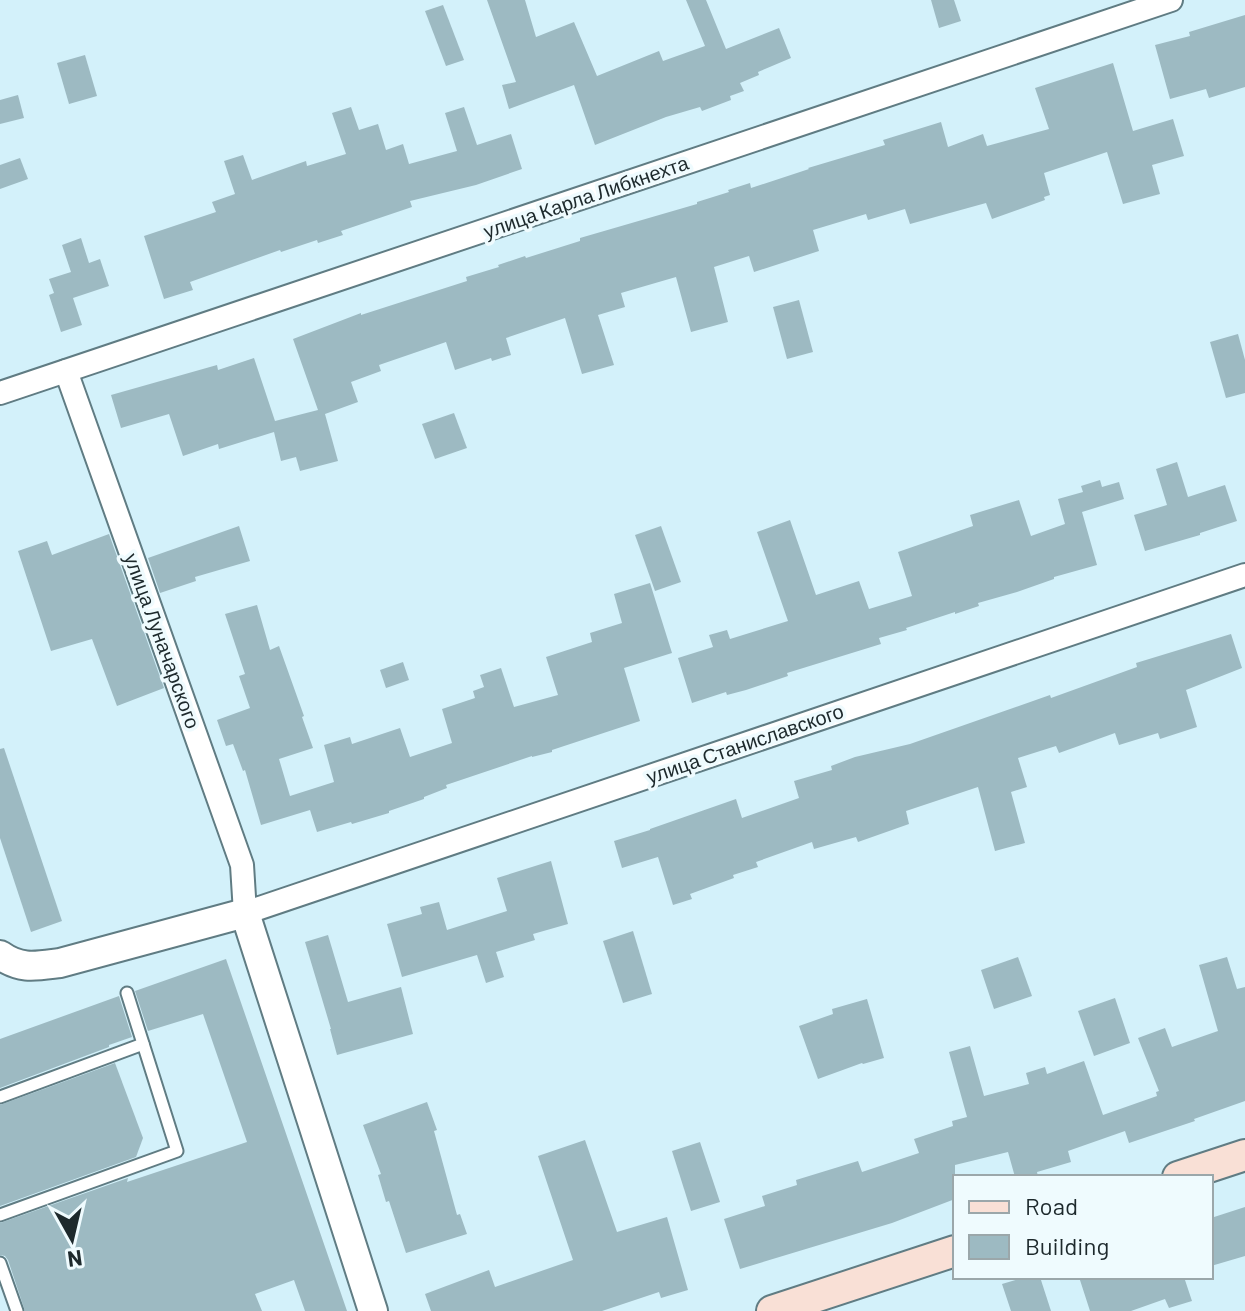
<svg xmlns="http://www.w3.org/2000/svg" width="1245" height="1311" font-family="Barlow,sans-serif">
<style>
.building{fill:#9dbac2}
.lines{fill:none;stroke-linecap:round;stroke-linejoin:round}
.service-casing{stroke:#607c83;stroke-width:15}
.minor-casing{stroke:#607c83;stroke-width:26}
.tertiary-casing{stroke:#607c83;stroke-width:32}
.secondary-casing{stroke:#607c83;stroke-width:34}
.service{stroke:#fff;stroke-width:11}
.minor{stroke:#fff;stroke-width:22}
.tertiary{stroke:#fff;stroke-width:28}
.secondary{stroke:#f9e0d6;stroke-width:30}
.labels{text-anchor:middle;stroke-width:7;stroke-linejoin:round;paint-order:stroke}
.street-label{font-size:20px;fill:#1d292c;stroke:#effbfe}
</style>
<rect width="100%" height="100%" fill="#d3f1fa"/>
<g class="building">
<polygon points="487,0 525,0 536,37 574,22 597,76 659,51 663,61 705,46 686,0 706,0 726,49 779,28 791,58 758,72 759,75 740,83 744,91 730,96 731,100 702,111 700,107 666,117 595,145 574,85 509,109 502,85 516,82"/>
<polygon points="931,0 954,0 961,21 939,28"/>
<polygon points="443,5 464,60 446,66 425,11"/>
<polygon points="1245,15 1245,87 1209,98 1206,89 1170,99 1155,45 1190,36 1189,32"/>
<polygon points="85,55 97,96 69,104 57,63"/>
<polygon points="1113,63 1133,131 1173,119 1184,156 1152,165 1160,194 1123,204 1107,152 1044,173 1050,195 1044,197 1045,200 992,219 986,203 910,224 905,209 868,220 866,214 813,230 819,251 754,272 749,256 714,267 728,322 691,332 676,277 621,293 625,307 598,315 614,365 582,374 565,318 506,338 511,355 492,361 491,358 455,370 446,342 379,365 381,371 351,382 358,402 325,414 338,461 300,471 296,457 281,461 274,432 219,449 218,444 183,456 169,414 121,428 111,395 217,365 218,370 254,358 275,421 318,410 293,339 361,313 361,315 467,281 466,277 499,267 498,265 525,256 526,258 580,241 580,238 697,204 697,202 729,192 728,190 750,183 751,188 809,169 808,168 885,145 883,140 941,122 948,147 983,134 987,146 1049,129 1035,88"/>
<polygon points="18,95 24,118 0,124 0,100"/>
<polygon points="351,107 359,130 378,124 386,150 403,144 409,164 457,151 445,113 464,107 477,145 511,134 522,169 476,185 410,201 412,207 341,231 343,235 318,243 317,240 281,252 280,250 190,282 193,290 164,299 144,236 216,212 212,202 235,194 224,161 243,155 252,180 306,161 307,166 346,154 332,113"/>
<polygon points="20,158 28,179 0,189 0,165"/>
<polygon points="81,238 89,263 100,259 109,286 73,298 82,325 61,332 49,295 54,293 49,279 71,272 62,245"/>
<polygon points="799,300 813,352 787,359 773,307"/>
<polygon points="1238,334 1245,360 1245,393 1226,398 1210,342"/>
<polygon points="454,413 467,448 435,459 422,424"/>
<polygon points="1177,462 1188,497 1225,485 1237,521 1200,533 1200,535 1145,551 1134,515 1167,505 1156,469"/>
<polygon points="1100,480 1102,487 1119,482 1124,499 1082,512 1097,565 1054,577 1054,579 1017,592 978,603 979,606 955,614 955,612 906,628 907,630 879,638 881,644 787,673 788,676 746,690 727,695 726,692 692,703 678,658 713,647 709,635 727,630 730,639 788,621 757,532 790,520 816,595 859,581 869,609 912,596 898,552 973,526 970,515 1019,500 1031,536 1065,524 1058,499 1083,492 1081,486"/>
<polygon points="239,526 250,561 195,577 196,581 160,593 148,558"/>
<polygon points="661,526 681,582 655,591 635,535"/>
<polygon points="109,534 164,688 117,706 92,639 51,651 18,551 47,541 52,555"/>
<polygon points="650,583 672,653 624,668 640,721 552,750 552,752 532,757 532,756 446,785 447,788 424,797 424,799 389,811 389,813 352,824 351,822 317,832 310,810 261,825 245,770 243,771 233,744 226,746 217,720 250,708 239,676 245,674 225,614 257,605 270,650 279,646 304,716 302,717 313,748 279,759 290,796 334,782 324,745 350,737 352,744 400,728 410,757 452,743 442,709 475,698 473,691 484,687 480,675 501,668 514,707 558,695 546,657 592,642 590,633 622,623 614,594"/>
<polygon points="1231,634 1242,668 1186,690 1197,727 1160,739 1158,733 1119,745 1115,733 1059,753 1056,746 1018,758 1027,787 1011,792 1025,843 995,851 978,787 906,811 909,824 858,842 856,837 814,849 812,842 756,862 758,867 733,875 734,878 690,894 692,899 673,905 658,857 622,868 614,841 650,830 650,829 736,799 742,818 799,798 794,781 832,770 831,766 855,757 910,744 1050,695 1051,698 1137,667 1136,663"/>
<polygon points="403,662 409,680 386,688 380,670"/>
<polygon points="4,748 62,921 31,932 0,838 0,749"/>
<polygon points="551,861 568,924 533,934 535,940 496,952 504,977 486,983 477,955 402,977 387,924 422,914 420,907 439,902 447,930 507,911 497,878"/>
<polygon points="633,931 652,994 623,1003 603,941"/>
<polygon points="328,935 348,1002 401,987 413,1034 337,1055 330,1029 331,1029 305,942"/>
<polygon points="1018,957 1032,996 994,1009 981,970"/>
<polygon points="1227,957 1237,989 1245,987 1245,1101 1194,1119 1195,1121 1129,1143 1125,1131 1068,1151 1071,1162 1037,1172 1038,1177 1015,1177 1008,1152 955,1165 955,1199 892,1223 740,1269 724,1219 765,1206 762,1196 797,1185 796,1180 858,1161 862,1172 919,1153 914,1139 953,1126 952,1121 967,1117 949,1052 970,1046 984,1096 1029,1084 1026,1073 1045,1067 1047,1074 1084,1061 1103,1115 1157,1096 1156,1092 1159,1091 1138,1038 1165,1028 1172,1047 1218,1031 1199,965"/>
<polygon points="226,959 347,1311 305,1311 294,1280 255,1294 262,1311 25,1311 8,1260 5,1256 0,1255 0,1223 128,1178 127,1182 247,1142 203,1014 148,1031 135,991"/>
<polygon points="119,996 132,1037 109,1045 109,1047 0,1088 0,1039"/>
<polygon points="1115,998 1130,1043 1094,1056 1078,1011"/>
<polygon points="867,999 884,1058 863,1064 862,1063 818,1079 799,1026 833,1014 832,1009"/>
<polygon points="115,1063 143,1138 136,1157 0,1206 0,1105"/>
<polygon points="427,1102 437,1130 434,1131 457,1215 460,1214 467,1234 406,1253 389,1201 386,1202 378,1175 381,1174 363,1125"/>
<polygon points="585,1140 617,1232 667,1217 688,1290 661,1298 659,1292 602,1311 431,1311 425,1294 489,1270 495,1287 573,1260 538,1156"/>
<polygon points="700,1142 720,1202 691,1211 672,1151"/>
<polygon points="1245,1207 1245,1256 1211,1266 1211,1218"/>
<polygon points="1025,1277 1040,1277 1051,1311 1011,1311 1002,1284"/>
<polygon points="1079,1277 1184,1277 1192,1301 1169,1308 1165,1299 1131,1311 1090,1311"/>
</g>
<g class="lines">
<g class="service-casing">
<g id="service">
<polyline points="0,1097 143,1044"/>
<polyline points="0,1215 177,1151 127,993"/>
<polyline points="0,1263 17,1311"/>
</g>
</g>
<g class="minor-casing">
<g id="minor">
<polyline points="66,371 242,865 245,913 1245,575"/>
<polyline points="0,393 1171,0"/>
</g>
</g>
<g class="tertiary-casing">
<path id="tertiary" d="M0 955C21 970 36 966 60 963L245 913 373 1311"/>
</g>
<g class="secondary-casing">
<g id="secondary">
<polyline points="1178,1177 1245,1155"/>
<polyline points="772,1311 955,1251"/>
</g>
</g>
<use href="#service" class="service"/>
<use href="#minor" class="minor"/>
<use href="#tertiary" class="tertiary"/>
<use href="#secondary" class="secondary"/>
</g>
<g class="labels">
<g class="street-label">
<text transform="translate(586 197) rotate(-19)" y="7">улица Карла Либкнехта</text>
<text transform="translate(162 641) rotate(70)" y="7">улица Луначарского</text>
<text transform="translate(745 744) rotate(-19)" y="7">улица Станиславского</text>
</g>
</g>
<rect x="953" y="1175" width="260" height="104" fill="#effbfe" stroke="#9ba7aa" stroke-width="2"/>
<rect x="969" y="1201" width="40" height="12" fill="#f9e0d6" stroke="#9ba7aa" stroke-width="2"/>
<text x="1025" y="1215" font-size="24" fill="#1d292c">Road</text>
<rect x="969" y="1235" width="40" height="24" fill="#9dbac2" stroke="#9ba7aa" stroke-width="2"/>
<text x="1025" y="1255" font-size="24" fill="#1d292c">Building</text>
<g transform="translate(72 1239) rotate(172)" stroke="#effbfe" stroke-width="6" paint-order="stroke">
<path d="M0-6L14 30L0 20L-14 30Z" fill="#1d292c"/>
<text y="-12" font-size="22" font-weight="bold" text-anchor="middle" fill="#1d292c">N</text>
</g>
</svg>
